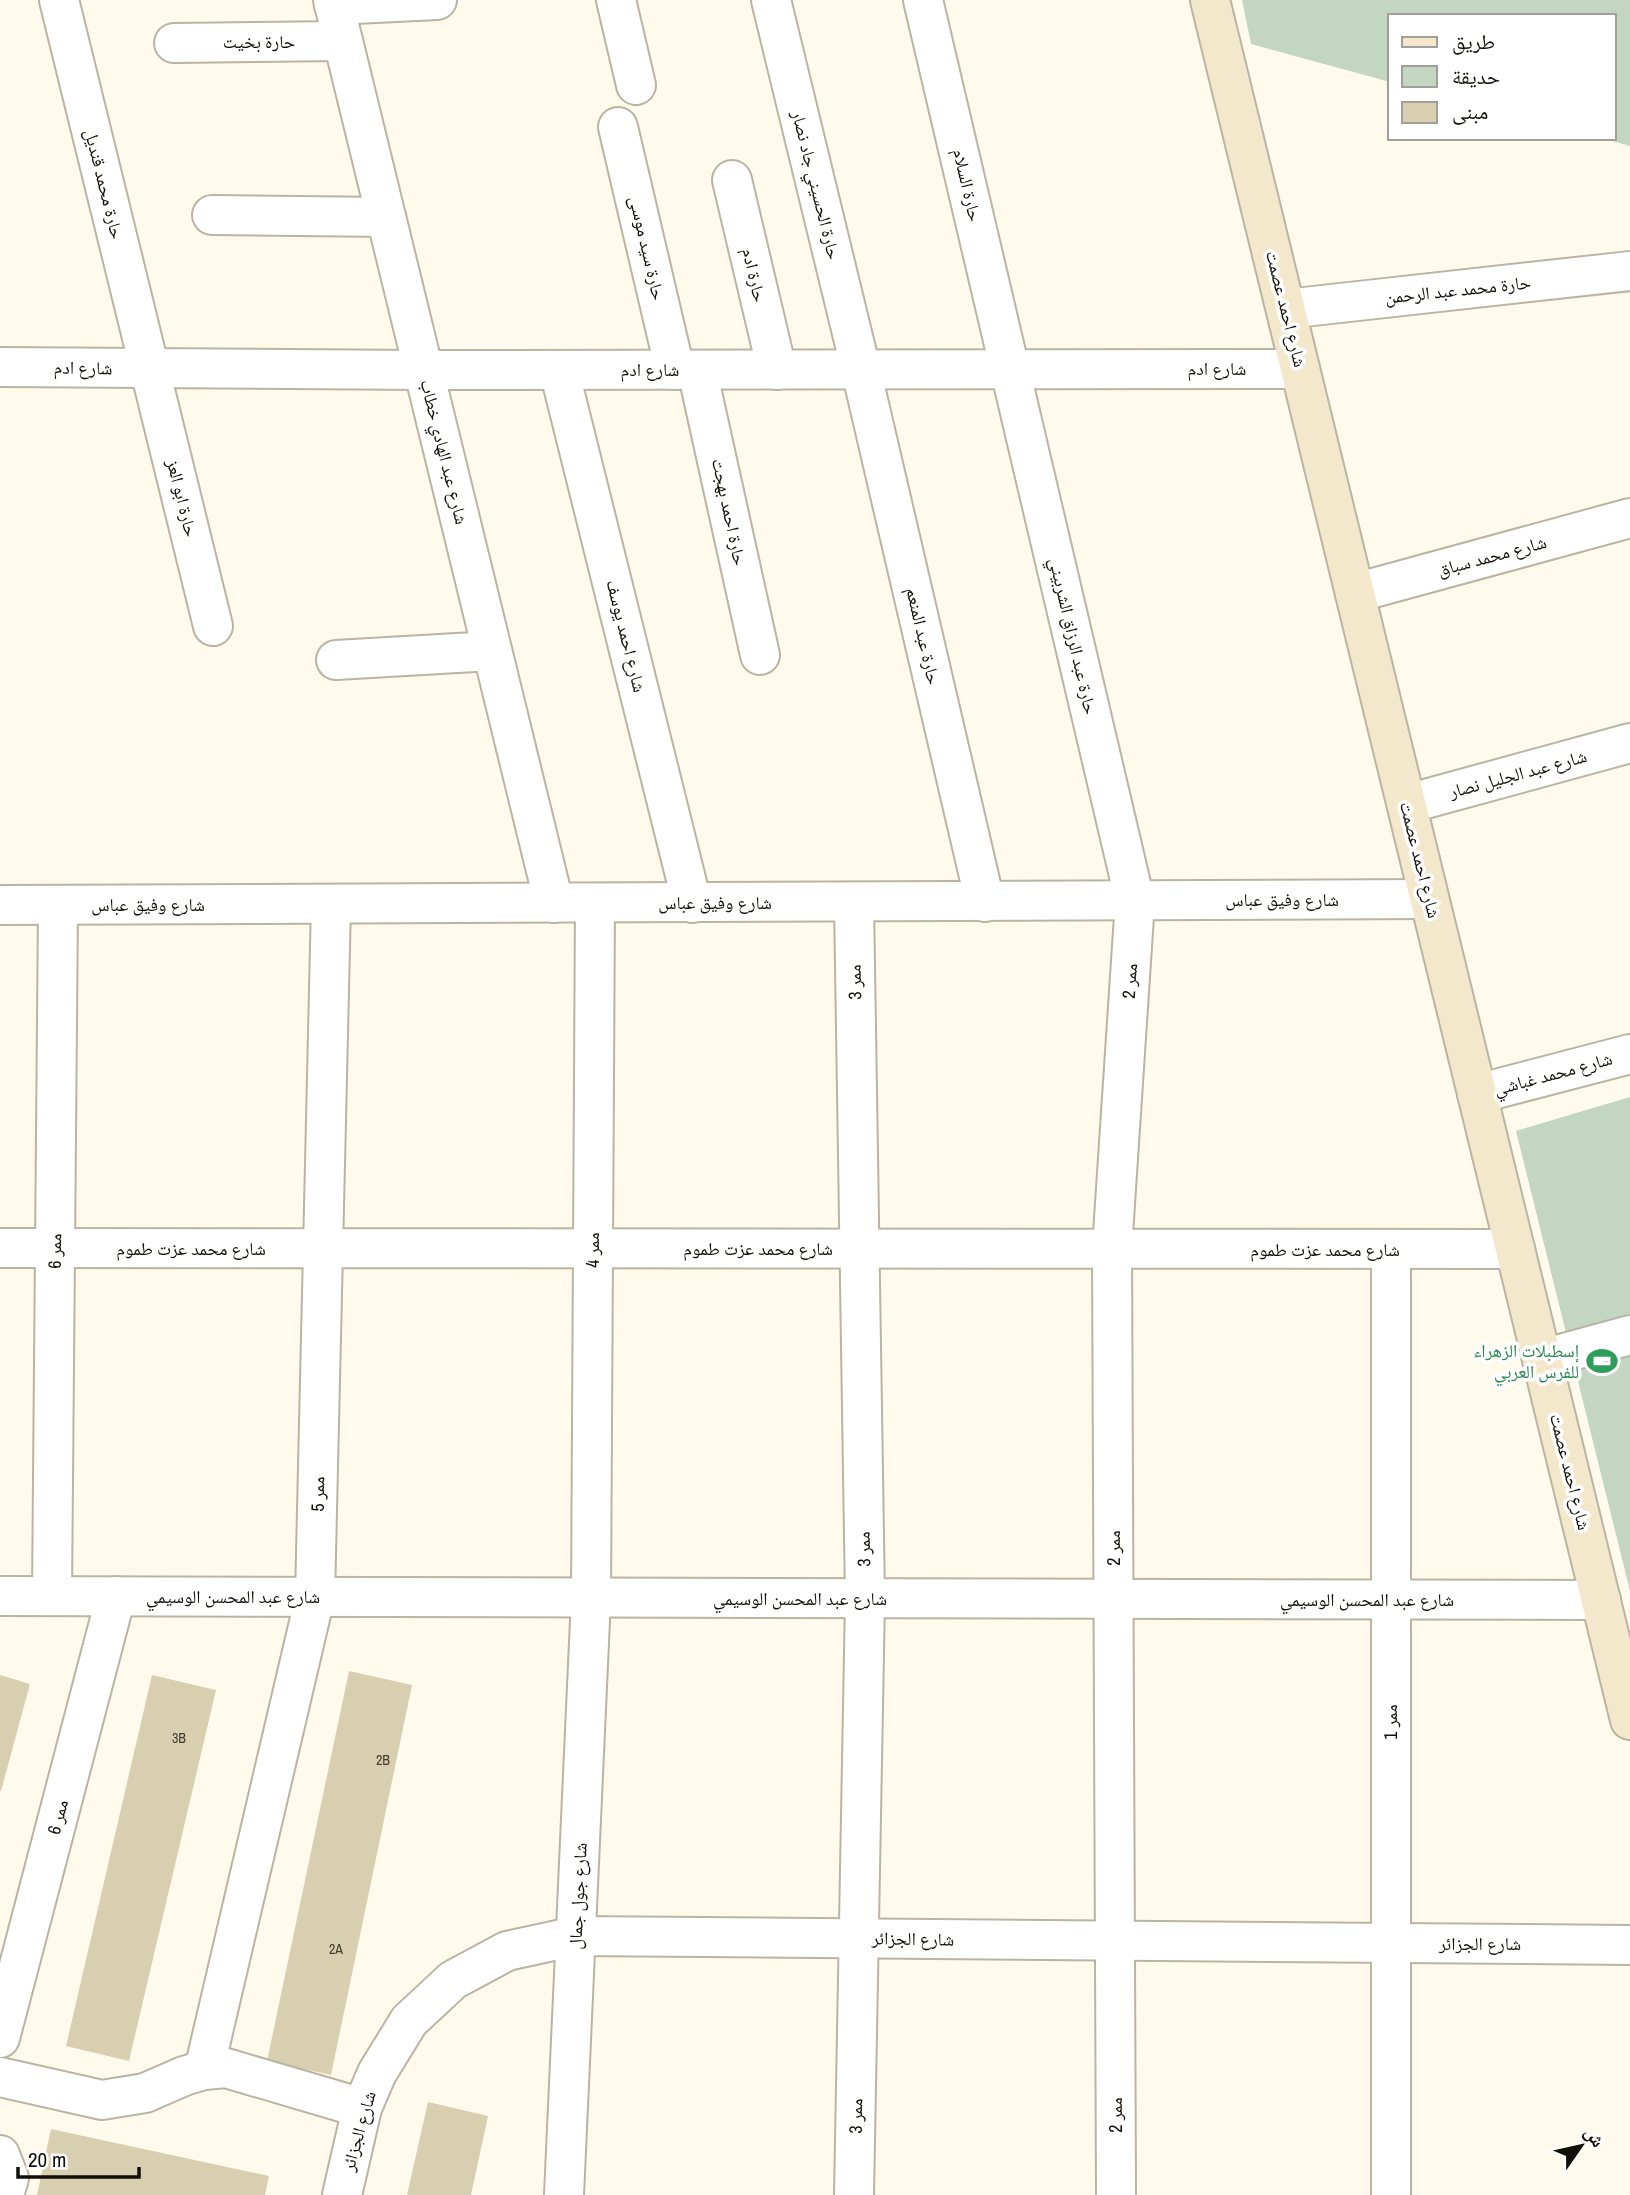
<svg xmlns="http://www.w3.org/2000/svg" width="1630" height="2195" font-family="'Archivo Narrow','Noto Naskh Arabic',sans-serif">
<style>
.green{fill:#c2d6c1}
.building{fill:#d8cfb1}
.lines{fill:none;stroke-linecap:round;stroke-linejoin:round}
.minor-casing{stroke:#bab4a2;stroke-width:42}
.secondary-casing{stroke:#bab4a2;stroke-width:42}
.minor{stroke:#fff;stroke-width:38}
.secondary{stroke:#f4e8cc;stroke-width:38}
.labels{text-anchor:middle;stroke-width:7;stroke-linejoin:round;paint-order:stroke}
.number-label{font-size:14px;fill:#433f32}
.street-label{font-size:18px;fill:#110f08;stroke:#fff}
.leisure-label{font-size:18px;fill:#27864d;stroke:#fff;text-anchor:end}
</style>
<rect width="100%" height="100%" fill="#fffaeb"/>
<g class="green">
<polygon points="1242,0 1630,0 1630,146 1602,138 1614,138 1614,16 1390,16 1390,82 1251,44"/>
<polygon points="1630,1097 1630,1591 1516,1131"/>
</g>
<g class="building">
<polygon points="349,1671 412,1685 331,2075 267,2061"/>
<polygon points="0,1675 30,1684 1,1791 0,1791"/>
<polygon points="152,1675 216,1690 129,2061 66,2046"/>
<polygon points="428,2102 488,2116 471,2195 407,2195"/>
<polygon points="51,2129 269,2176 265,2195 37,2195"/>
</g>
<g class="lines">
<g class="minor-casing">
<g id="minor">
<polyline points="59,0 213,626"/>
<polyline points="333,0 554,903"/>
<polyline points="616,0 636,85"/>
<polyline points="771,0 861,370 985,902"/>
<polyline points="923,0 1135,901 1112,1249 1116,2195"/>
<polyline points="334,5 437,0"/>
<polyline points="174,43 343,41"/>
<polyline points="618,127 675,370"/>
<polyline points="732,180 777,370"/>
<polyline points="212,215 386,217"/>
<polyline points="1286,309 1630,271"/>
<polyline points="0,367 424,370 1300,369"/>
<polyline points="559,370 692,903"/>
<polyline points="697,370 760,655"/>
<polyline points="1355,593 1630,518"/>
<polyline points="336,660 492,651"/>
<polyline points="1407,804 1630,743"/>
<polyline points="854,902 865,1599 854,2195"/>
<polyline points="0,905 1429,899"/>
<polyline points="1477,1094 1630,1054"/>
<polyline points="0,1248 1515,1249"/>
<polyline points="1391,1250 1391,2195"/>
<polyline points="1542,1359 1630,1335"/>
<polyline points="0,1596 1601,1600"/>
<polyline points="52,1596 58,905"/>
<polyline points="0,2038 116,1596"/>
<polyline points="204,2070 315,1597 331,904"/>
<polyline points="0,2077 102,2100 145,2093 184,2076 204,2070 226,2068 362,2108"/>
<polyline points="0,2155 9,2178 4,2195"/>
<polyline points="342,2195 362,2108 377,2073 409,2021 453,1980 507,1951 576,1936 1630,1945"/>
<polyline points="564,2195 591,1598 595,903"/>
</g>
</g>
<g class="secondary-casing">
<polyline id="secondary" points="1210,0 1630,1720"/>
</g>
<use href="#minor" class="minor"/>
<use href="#secondary" class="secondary"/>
</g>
<defs>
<g id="stadium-bare" transform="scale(2.415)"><path d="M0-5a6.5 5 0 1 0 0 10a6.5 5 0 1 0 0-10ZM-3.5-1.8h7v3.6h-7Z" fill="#2e9e5b" stroke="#fff" stroke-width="2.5" paint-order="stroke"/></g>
</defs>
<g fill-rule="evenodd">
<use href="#stadium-bare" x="1602" y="1361"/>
</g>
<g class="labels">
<g class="number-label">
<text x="179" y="1743">3B</text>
<text x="383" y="1765">2B</text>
<text x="336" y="1954">2A</text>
</g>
<g class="street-label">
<text x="259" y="48">حارة بخيت</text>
<text transform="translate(104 184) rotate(76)" y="6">حارة محمد قنديل</text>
<text transform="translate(816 185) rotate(76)" y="6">حارة الحسيني جاد نصار</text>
<text transform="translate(967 185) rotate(77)" y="6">حارة السلام</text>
<text transform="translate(647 248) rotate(77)" y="6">حارة سيد موسى</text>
<text transform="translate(754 275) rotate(77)" y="6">حارة ادم</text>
<text transform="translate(1458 290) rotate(-6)" y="6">حارة محمد عبد الرحمن</text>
<text transform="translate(1286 309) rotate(76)" y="6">شارع احمد عصمت</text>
<text transform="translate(83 368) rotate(1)" y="6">شارع ادم</text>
<text x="1217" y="375">شارع ادم</text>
<text x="650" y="376">شارع ادم</text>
<text transform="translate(444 452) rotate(76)" y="6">شارع عبد الهادي خطاب</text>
<text transform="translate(182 498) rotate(76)" y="6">حارة ابو العز</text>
<text transform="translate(729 512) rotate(78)" y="6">حارة احمد بهجت</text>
<text transform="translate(1492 556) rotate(-15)" y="6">شارع محمد سباق</text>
<text transform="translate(626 636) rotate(76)" y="6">شارع احمد يوسف</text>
<text transform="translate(923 636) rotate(77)" y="6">حارة عبد المنعم</text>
<text transform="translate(1073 636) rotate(77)" y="6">حارة عبد الرزاق الشربيني</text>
<text transform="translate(1518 774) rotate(-15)" y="6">شارع عبد الجليل نصار</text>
<text transform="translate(1420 860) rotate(76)" y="6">شارع احمد عصمت</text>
<text x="1282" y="906">شارع وفيق عباس</text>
<text x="715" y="909">شارع وفيق عباس</text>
<text x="148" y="911">شارع وفيق عباس</text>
<text transform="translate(1130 981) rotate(-86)" y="6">ممر 2</text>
<text transform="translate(855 982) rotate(-91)" y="6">ممر 3</text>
<text transform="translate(1553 1074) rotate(-15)" y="6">شارع محمد غباشي</text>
<text x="191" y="1255">شارع محمد عزت طموم</text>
<text x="758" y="1255">شارع محمد عزت طموم</text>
<text transform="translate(593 1250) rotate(-90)" y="6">ممر 4</text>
<text x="1325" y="1256">شارع محمد عزت طموم</text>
<text transform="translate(55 1251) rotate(-89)" y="6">ممر 6</text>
<text transform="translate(1570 1472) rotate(76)" y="6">شارع احمد عصمت</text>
<text transform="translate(318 1494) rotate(-89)" y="6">ممر 5</text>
<text transform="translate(1114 1548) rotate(-90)" y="6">ممر 2</text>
<text transform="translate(864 1549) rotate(-91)" y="6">ممر 3</text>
<text x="233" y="1603">شارع عبد المحسن الوسيمي</text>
<text x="800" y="1605">شارع عبد المحسن الوسيمي</text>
<text x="1367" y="1606">شارع عبد المحسن الوسيمي</text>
<text transform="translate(1391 1722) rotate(-90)" y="6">ممر 1</text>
<text transform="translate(58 1817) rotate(-75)" y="6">ممر 6</text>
<text transform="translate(578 1896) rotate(-87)" y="6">شارع جول جمال</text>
<text transform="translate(913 1939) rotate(1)" y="6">شارع الجزائر</text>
<text x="1480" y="1950">شارع الجزائر</text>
<text transform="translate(1116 2115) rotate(-90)" y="6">ممر 2</text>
<text transform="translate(856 2116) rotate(-89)" y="6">ممر 3</text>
<text transform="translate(359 2131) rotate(-74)" y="6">شارع الجزائر</text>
</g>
<g class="leisure-label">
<text x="1579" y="1357">إسطبلات الزهراء<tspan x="1579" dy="21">للفرس العربي</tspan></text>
</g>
</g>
<rect x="1388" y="14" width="228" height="126" fill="#ffffff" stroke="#a09f9c" stroke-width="2"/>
<rect x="1402" y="37" width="35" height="10" fill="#f4e8cc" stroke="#a09f9c" stroke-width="2"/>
<text x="1452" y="49" font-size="21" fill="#110f08">طريق</text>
<rect x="1402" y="66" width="35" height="21" fill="#c2d6c1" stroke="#a09f9c" stroke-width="2"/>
<text x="1452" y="84" font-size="21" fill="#110f08">حديقة</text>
<rect x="1402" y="102" width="35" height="21" fill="#d8cfb1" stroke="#a09f9c" stroke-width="2"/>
<text x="1452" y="119" font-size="21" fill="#110f08">مبنى</text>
<g transform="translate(1581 2146) rotate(56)" stroke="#ffffff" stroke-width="5" paint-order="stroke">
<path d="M0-5L12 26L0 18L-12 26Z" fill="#110f08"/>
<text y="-10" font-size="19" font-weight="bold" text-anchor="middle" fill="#110f08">ش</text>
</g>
<path d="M18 2167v10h121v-10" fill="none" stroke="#110f08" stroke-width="3.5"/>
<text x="28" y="2167" font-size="21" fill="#110f08" stroke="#ffffff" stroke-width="5" paint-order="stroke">20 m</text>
</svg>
